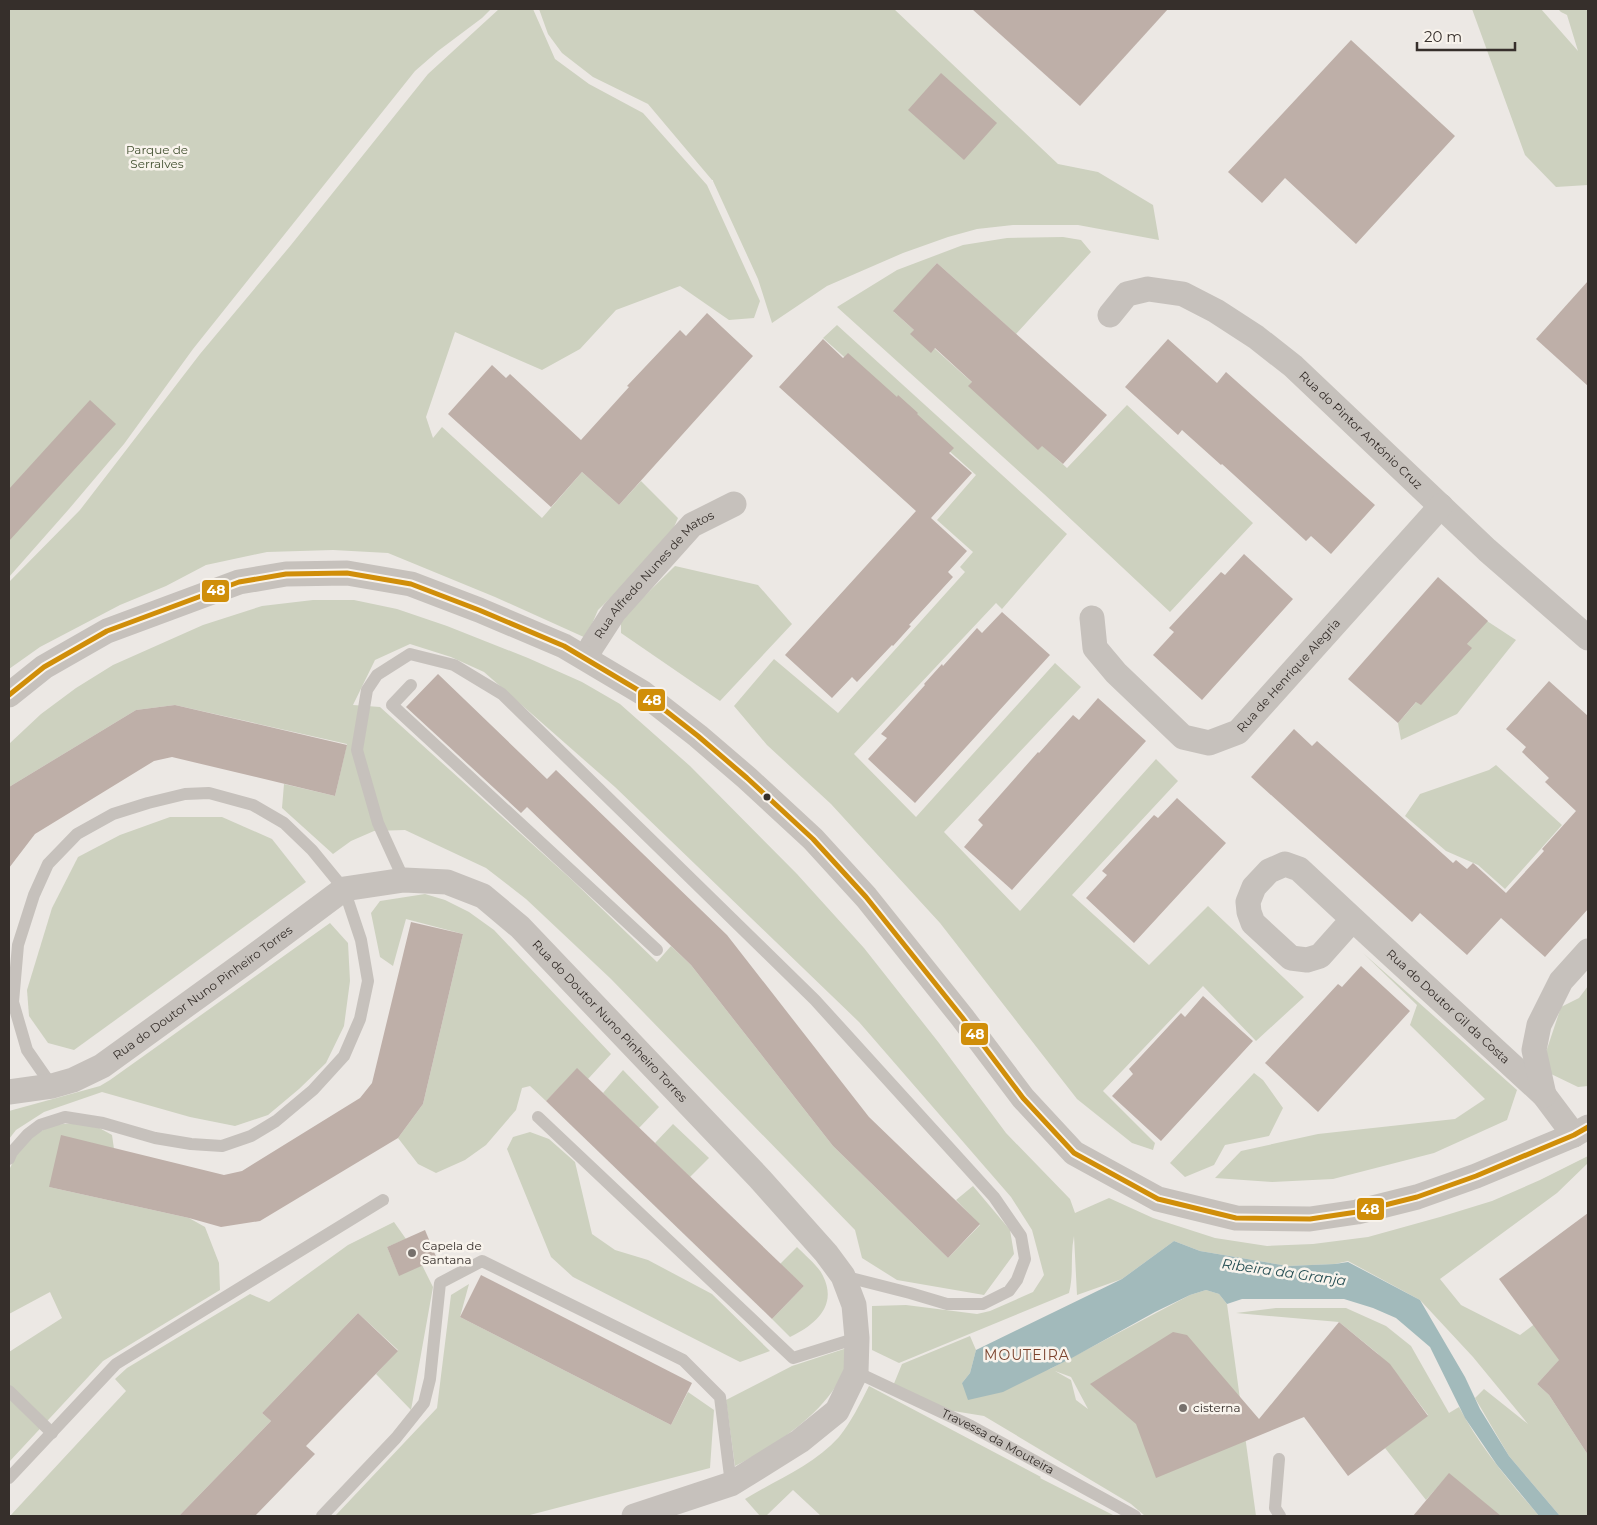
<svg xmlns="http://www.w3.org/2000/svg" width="1597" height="1525" font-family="Montserrat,sans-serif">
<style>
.green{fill:#cdd1bf;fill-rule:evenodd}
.water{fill:#a2babb}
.building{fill:#beafa8}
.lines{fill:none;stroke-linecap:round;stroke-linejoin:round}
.service{stroke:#c6c1bc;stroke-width:12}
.minor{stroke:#c6c1bc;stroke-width:25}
.bus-1-casing{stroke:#f8f3ec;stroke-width:9}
.bus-1{stroke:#d08e09;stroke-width:5}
.bus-dot{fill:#362f2b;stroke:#f8f3ec;stroke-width:2}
.poi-dot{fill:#76706c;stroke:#f8f3ec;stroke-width:2}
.labels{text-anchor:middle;stroke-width:5;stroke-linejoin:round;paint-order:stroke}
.park-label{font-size:12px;fill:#445232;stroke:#f8f3ec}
.street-label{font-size:12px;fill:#362f2b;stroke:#f8f3ec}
.poi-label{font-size:12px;fill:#362f2b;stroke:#f8f3ec;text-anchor:start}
.water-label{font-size:14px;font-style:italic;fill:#254e53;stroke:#f8f3ec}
.neighbourhood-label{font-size:14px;letter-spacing:1px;fill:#7c442e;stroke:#f8f3ec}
.line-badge{stroke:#f8f3ec;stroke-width:2}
.badge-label{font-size:14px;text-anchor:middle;font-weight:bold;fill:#fff}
</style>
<rect width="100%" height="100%" fill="#ece8e4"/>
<g class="green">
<polygon points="9,9 491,9 482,18 438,51 415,71 193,349 124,444 69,509 9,577"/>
<polygon points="499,9 533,9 555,59 589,84 643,113 707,185 760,301 754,318 729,320 680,286 616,310 580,349 542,370 455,332 426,417 433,438 442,427 542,518 582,472 619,505 641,481 678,518 667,543 598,610 586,638 495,597 388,553 333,550 267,552 206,565 166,586 120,605 40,647 9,669 9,582 80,510 200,354 291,245 428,74"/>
<polygon points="539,9 894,9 1058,164 1098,172 1153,205 1159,240 1078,225 1013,225 977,229 948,237 903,253 827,286 772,323 758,279 713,181 713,180 712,180 648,104 593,77 562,53 548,34"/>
<polygon points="1472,9 1541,9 1578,51 1567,15 1561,12 1558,9 1588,9 1588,185 1556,187 1525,155"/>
<polygon points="1063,237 1081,240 1091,252 1016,334 937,263 894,312 1067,468 1127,405 1253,523 1170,612 1044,494 837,307 897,270 963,245 1007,238"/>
<polygon points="837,325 1067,534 1002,609 996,603 854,754 916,817 1055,663 1081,687 944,832 1020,911 1156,759 1178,781 1072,895 1149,965 1208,906 1304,997 1256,1041 1203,986 1103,1091 1155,1143 1153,1150 1132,1143 1077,1099 940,923 831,804 767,745 734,706 774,659 838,713 965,572 960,567 973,552 937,520 976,475 823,338"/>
<polygon points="675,566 758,585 792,624 720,701 621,633 621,619"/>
<path d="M313 600H354L397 609 447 626 528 658 582 682 620 704 690 766 797 874 864 948 939 1043 1006 1133 1070 1199 1075 1213 1109 1198 1153 1218 1215 1238 1267 1246 1313 1244 1368 1237 1440 1217 1492 1201 1540 1180 1588 1156V1163L1557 1193 1440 1279 1461 1305 1520 1335 1552 1311 1579 1339 1537 1384 1549 1395 1588 1455V1516H1560L1509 1456 1475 1398 1484 1389 1528 1424 1473 1357 1420 1300 1348 1261 1335 1264 1288 1266 1200 1251 1174 1241 1122 1279 1077 1295 1074 1236C1070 1255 1074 1274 1069 1293L899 1363 872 1350V1306L906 1305 977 1314 990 1311 1033 1292 1044 1275 1032 1230 1011 1197 859 1022 615 787 484 672 451 657 410 644 375 660 353 705 380 707 571 879 657 962 671 946 691 965 833 1146 948 1258 980 1225 956 1200 973 1186 1010 1230 1014 1254 984 1295 897 1280 862 1258 855 1230 611 979 526 899 486 868 405 830 374 831 351 841 333 854 282 808 284 784 335 796 347 744 175 705 136 710 9 787V744L41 714 76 688 113 665 203 625 262 606Z"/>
<polygon points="1487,621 1516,640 1457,714 1401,740 1398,723"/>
<polygon points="1496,765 1562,825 1505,889 1478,865 1446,851 1405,816 1420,794 1489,770"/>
<polygon points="170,817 222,817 272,839 306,882 74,1050 48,1043 29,1016 27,990 52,908 78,857 120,835"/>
<polygon points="425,894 445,900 469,912 494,930 611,1054 588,1079 577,1069 546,1101 530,1086 522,1088 516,1110 486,1145 465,1160 436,1173 418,1164 398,1138 423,1104 463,934 406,919 393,966 380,957 371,913 380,901"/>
<polygon points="330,923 348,943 350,981 344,1026 326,1063 299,1089 268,1115 235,1126 190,1117 102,1092 44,1112 16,1130 9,1139 9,1111 100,1086 110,1080"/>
<polygon points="1363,953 1517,1090 1507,1120 1434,1153 1333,1179 1272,1182 1215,1178 1241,1151 1318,1134 1455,1119 1485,1099 1410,1025 1417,1005"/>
<polygon points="1588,986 1588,1086 1578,1087 1549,1073 1545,1055 1561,1007 1579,998"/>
<polygon points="623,1070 659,1107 639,1128 603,1093"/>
<polygon points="1254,1073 1263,1080 1283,1108 1269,1136 1225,1145 1214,1165 1185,1177 1170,1163"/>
<polygon points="74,1123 94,1125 112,1135 114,1149 49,1187 189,1218 205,1227 219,1263 220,1290 103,1361 9,1462 9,1352 62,1318 50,1292 9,1314 9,1170 20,1148 35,1134 53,1125"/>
<polygon points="673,1124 709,1158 690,1177 655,1143"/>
<polygon points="530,1132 549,1139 575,1162 592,1234 615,1250 648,1260 712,1294 770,1351 740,1362 573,1277 551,1257 507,1149 513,1137"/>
<polygon points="394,1222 406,1239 387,1247 399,1275 422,1265 433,1287 411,1410 376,1374 398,1350 358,1313 262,1413 271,1421 179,1516 10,1516 126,1391 115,1379 127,1368 250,1294 269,1302 348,1245"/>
<path d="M797 1247C804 1254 820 1268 823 1276 838 1306 815 1325 790 1337L772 1319 804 1286 780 1264Z"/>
<polygon points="469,1284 460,1317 671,1425 688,1392 714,1410 710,1468 526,1516 335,1516 437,1408 451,1295"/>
<path d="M1206 1290 1219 1294 1227 1304 1256 1516H1145L1131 1504 984 1416 941 1409 893 1386 902 1364 970 1336 976 1350 970 1373 962 1383 1050 1369 1190 1295ZM1055 1371 1071 1377 1088 1409 1076 1400 1071 1380Z"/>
<path d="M1276 1308H1346L1386 1326 1411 1346 1449 1413 1459 1407C1480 1447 1510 1482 1539 1516H1496L1449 1474 1426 1500 1385 1448 1428 1415 1400 1378 1377 1353 1339 1322 1236 1313Z"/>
<path d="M847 1348C846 1357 846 1367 842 1375 823 1415 773 1447 735 1466L726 1400 792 1366Z"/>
<path d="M869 1386 1041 1477 1040 1478 1115 1516H821L793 1490 766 1516H760L745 1499C776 1480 814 1465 839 1437 851 1422 860 1404 869 1386Z"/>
</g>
<polygon class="water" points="1174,1241 1200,1251 1288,1266 1335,1264 1348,1262 1420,1300 1465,1377 1480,1409 1509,1456 1560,1516 1539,1516 1497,1465 1465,1418 1430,1347 1396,1318 1373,1308 1344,1299 1242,1299 1227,1304 1219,1294 1206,1290 1190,1295 1155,1312 1070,1359 1003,1392 968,1400 962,1383 970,1373 976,1350 1122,1279"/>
<g class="building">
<polygon points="972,9 1168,9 1080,106"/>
<polygon points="1351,40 1455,136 1356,244 1285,178 1262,203 1228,172"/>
<polygon points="941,73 997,123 964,160 908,110"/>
<polygon points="937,263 1107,415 1063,464 1042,446 1038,450 1015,429 968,386 972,382 935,348 931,353 910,334 914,330 893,311"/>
<polygon points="1588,281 1588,386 1536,339"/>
<polygon points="707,313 753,356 619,505 582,472 551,507 448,414 492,365 506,378 510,374 581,440 629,387 627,386 680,330 686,336"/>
<polygon points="823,339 843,358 848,353 897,397 898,395 918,413 917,414 954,448 949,453 972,473 931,518 967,551 948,572 953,577 909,625 911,626 893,646 892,645 857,682 852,677 832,698 785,655 916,511 779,387"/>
<polygon points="1168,339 1217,383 1226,372 1375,505 1331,554 1311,536 1306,541 1222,464 1221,465 1182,430 1178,435 1125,387"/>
<polygon points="90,400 116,424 9,541 9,489"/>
<polygon points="1244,554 1293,599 1202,700 1153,655 1174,632 1169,628 1221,572 1225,575"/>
<polygon points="1438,577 1488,621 1467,644 1472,648 1454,668 1421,705 1416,702 1398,723 1348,679"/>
<polygon points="1002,612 1050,655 915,803 868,759 887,738 881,734 925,685 924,684 942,664 943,666 977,628 982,633"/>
<polygon points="438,674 547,779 556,770 727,935 869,1117 980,1224 948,1258 833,1146 691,965 527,807 521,813 406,707"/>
<polygon points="1549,681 1588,716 1588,909 1545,957 1501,918 1467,955 1420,913 1412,922 1251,777 1294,729 1312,746 1317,741 1453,863 1456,860 1467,869 1473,863 1506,893 1544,851 1542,849 1576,811 1545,782 1549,778 1522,752 1526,747 1506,729"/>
<polygon points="1098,698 1146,741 1012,890 964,847 983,825 978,820 1038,752 1039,753 1073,715 1079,720"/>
<polygon points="175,705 347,745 335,796 172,757 154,761 35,834 9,868 9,787 136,710"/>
<polygon points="1177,798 1226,843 1134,943 1086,898 1107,875 1102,871 1154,815 1158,818"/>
<polygon points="411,922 463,934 423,1104 398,1138 260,1221 221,1227 189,1218 49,1187 61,1135 224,1175 242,1171 360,1098 372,1083"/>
<polygon points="1361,966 1410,1011 1318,1112 1265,1063 1338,984 1342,987"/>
<polygon points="1203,996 1253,1041 1161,1141 1112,1096 1133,1074 1129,1069 1181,1013 1185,1017"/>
<polygon points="577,1068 804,1286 772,1319 546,1101"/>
<polygon points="1588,1213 1588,1455 1549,1395 1537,1384 1559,1360 1499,1279"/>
<polygon points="425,1230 437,1259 399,1276 387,1247"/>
<polygon points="481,1275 692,1383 671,1425 460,1317"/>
<polygon points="358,1313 398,1351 306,1446 315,1454 255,1516 179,1516 271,1421 262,1413"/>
<polygon points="1339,1322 1390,1364 1428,1416 1348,1476 1304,1417 1156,1478 1136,1424 1090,1384 1173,1332 1187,1335 1259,1419"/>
<polygon points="1449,1473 1501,1516 1413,1516"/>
</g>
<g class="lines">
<g class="service">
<polyline points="411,685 392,705 657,950"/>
<polyline points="404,880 378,823 357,750 367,690 377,675 410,654 454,665 502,694 815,1000 994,1197 1021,1236 1025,1259 1017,1280 1009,1291 983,1304 947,1304 910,1293 843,1276"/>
<polyline points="538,1117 793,1358 857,1338"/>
<polyline points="9,1159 12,1152 28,1134 40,1125 65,1117 103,1123 155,1138 191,1144 222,1146 251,1136 276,1121 313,1090 344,1056 360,1019 368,981 361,940 344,889 312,850 284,823 253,805 209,793 185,794 148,803 113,814 77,834 48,864 34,895 18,945 13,1002 27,1050 52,1086"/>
<path id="s1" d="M856 1372 971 1426 1135 1516"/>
<polyline points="9,1391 52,1433"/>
<polyline points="1279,1459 1275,1508 1280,1516"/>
<polyline points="9,1478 116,1364 383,1200"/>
<polyline points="322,1516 396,1438 424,1403 430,1379 440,1283 482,1261 683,1360 720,1397 731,1484"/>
</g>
<g class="minor">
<path id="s2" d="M1110 315 1127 294 1148 289 1183 294 1216 311 1256 337 1293 366 1487 550 1588 638"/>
<path id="s3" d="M1092 618 1095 648 1116 673 1183 737 1209 743 1238 732 1441 506"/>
<path id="s4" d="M586 658 592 646 614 612 692 525 734 504"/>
<polyline points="9,695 44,667 107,631 239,582 286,574 347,573 411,584 479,610 564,646 643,693 698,736 747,778 813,839 866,897 962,1017 1023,1098 1074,1153 1158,1199 1236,1218 1310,1219 1357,1212 1417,1197 1476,1176 1574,1135 1588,1127"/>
<path id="s5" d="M1353 919 1320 956 1307 960 1291 958 1253 923 1249 912 1248 902 1254 887 1269 871 1285 864 1299 869 1371 936 1544 1095 1574 1135"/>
<path id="s6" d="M9 1092 52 1086 73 1080 102 1066 246 962 344 889 404 880 447 882 483 896 520 927 760 1179 826 1253 843 1276 854 1305 857 1338 856 1372 837 1411 800 1441 731 1484 634 1516"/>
<polyline points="1544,1095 1534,1050 1539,1025 1561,981 1588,951"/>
</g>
<g class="bus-1-casing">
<polyline id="bus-1" points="9,695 44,667 107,631 239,582 286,574 347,573 411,584 479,610 564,646 643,693 698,736 747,778 813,839 866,897 962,1017 1023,1098 1074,1153 1158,1199 1236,1218 1310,1219 1357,1212 1417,1197 1476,1176 1574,1135 1588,1127"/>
</g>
<use href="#bus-1" class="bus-1"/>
</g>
<circle class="bus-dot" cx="767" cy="797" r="4.5"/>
<g class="poi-dot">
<circle cx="412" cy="1253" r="5"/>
<circle cx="1183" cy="1408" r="5"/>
</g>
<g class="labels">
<g class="park-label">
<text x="157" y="154">Parque de<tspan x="157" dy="14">Serralves</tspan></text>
</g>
<g class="street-label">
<text dy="4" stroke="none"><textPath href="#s2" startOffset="309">Rua do Pintor António Cruz</textPath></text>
<text dy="4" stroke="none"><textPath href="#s4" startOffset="109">Rua Alfredo Nunes de Matos</textPath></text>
<text dy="4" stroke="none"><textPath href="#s3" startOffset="289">Rua de Henrique Alegria</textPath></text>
<text dy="4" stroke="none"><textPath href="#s6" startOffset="222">Rua do Doutor Nuno Pinheiro Torres</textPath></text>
<text dy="4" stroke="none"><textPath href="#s5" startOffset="426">Rua do Doutor Gil da Costa</textPath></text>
<text dy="4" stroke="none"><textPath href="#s6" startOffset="718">Rua do Doutor Nuno Pinheiro Torres</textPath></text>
<text dy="4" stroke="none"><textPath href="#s1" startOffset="158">Travessa da Mouteira</textPath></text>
</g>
<g class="poi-label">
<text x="422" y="1250">Capela de<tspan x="422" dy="14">Santana</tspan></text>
<text x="1193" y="1412">cisterna</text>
</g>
<g class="water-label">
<text transform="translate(1284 1272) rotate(8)" y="5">Ribeira da Granja</text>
</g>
<g class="neighbourhood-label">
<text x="1027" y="1360">MOUTEIRA</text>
</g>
</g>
<g class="line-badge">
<rect x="201" y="579" width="29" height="24" rx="5" fill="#d08e09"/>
<rect x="637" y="688" width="29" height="24" rx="5" fill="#d08e09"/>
<rect x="960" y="1022" width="29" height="24" rx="5" fill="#d08e09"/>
<rect x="1356" y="1197" width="29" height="24" rx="5" fill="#d08e09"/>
</g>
<g class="badge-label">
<text x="216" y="595">48</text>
<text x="652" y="705">48</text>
<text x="975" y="1039">48</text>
<text x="1370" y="1214">48</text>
</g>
<rect width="1597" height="1525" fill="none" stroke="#362f2b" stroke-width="20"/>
<path d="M1417 42v8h98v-8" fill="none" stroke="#362f2b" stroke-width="2.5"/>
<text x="1424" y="42" font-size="15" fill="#362f2b" stroke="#f8f3ec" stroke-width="4" paint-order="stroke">20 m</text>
</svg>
